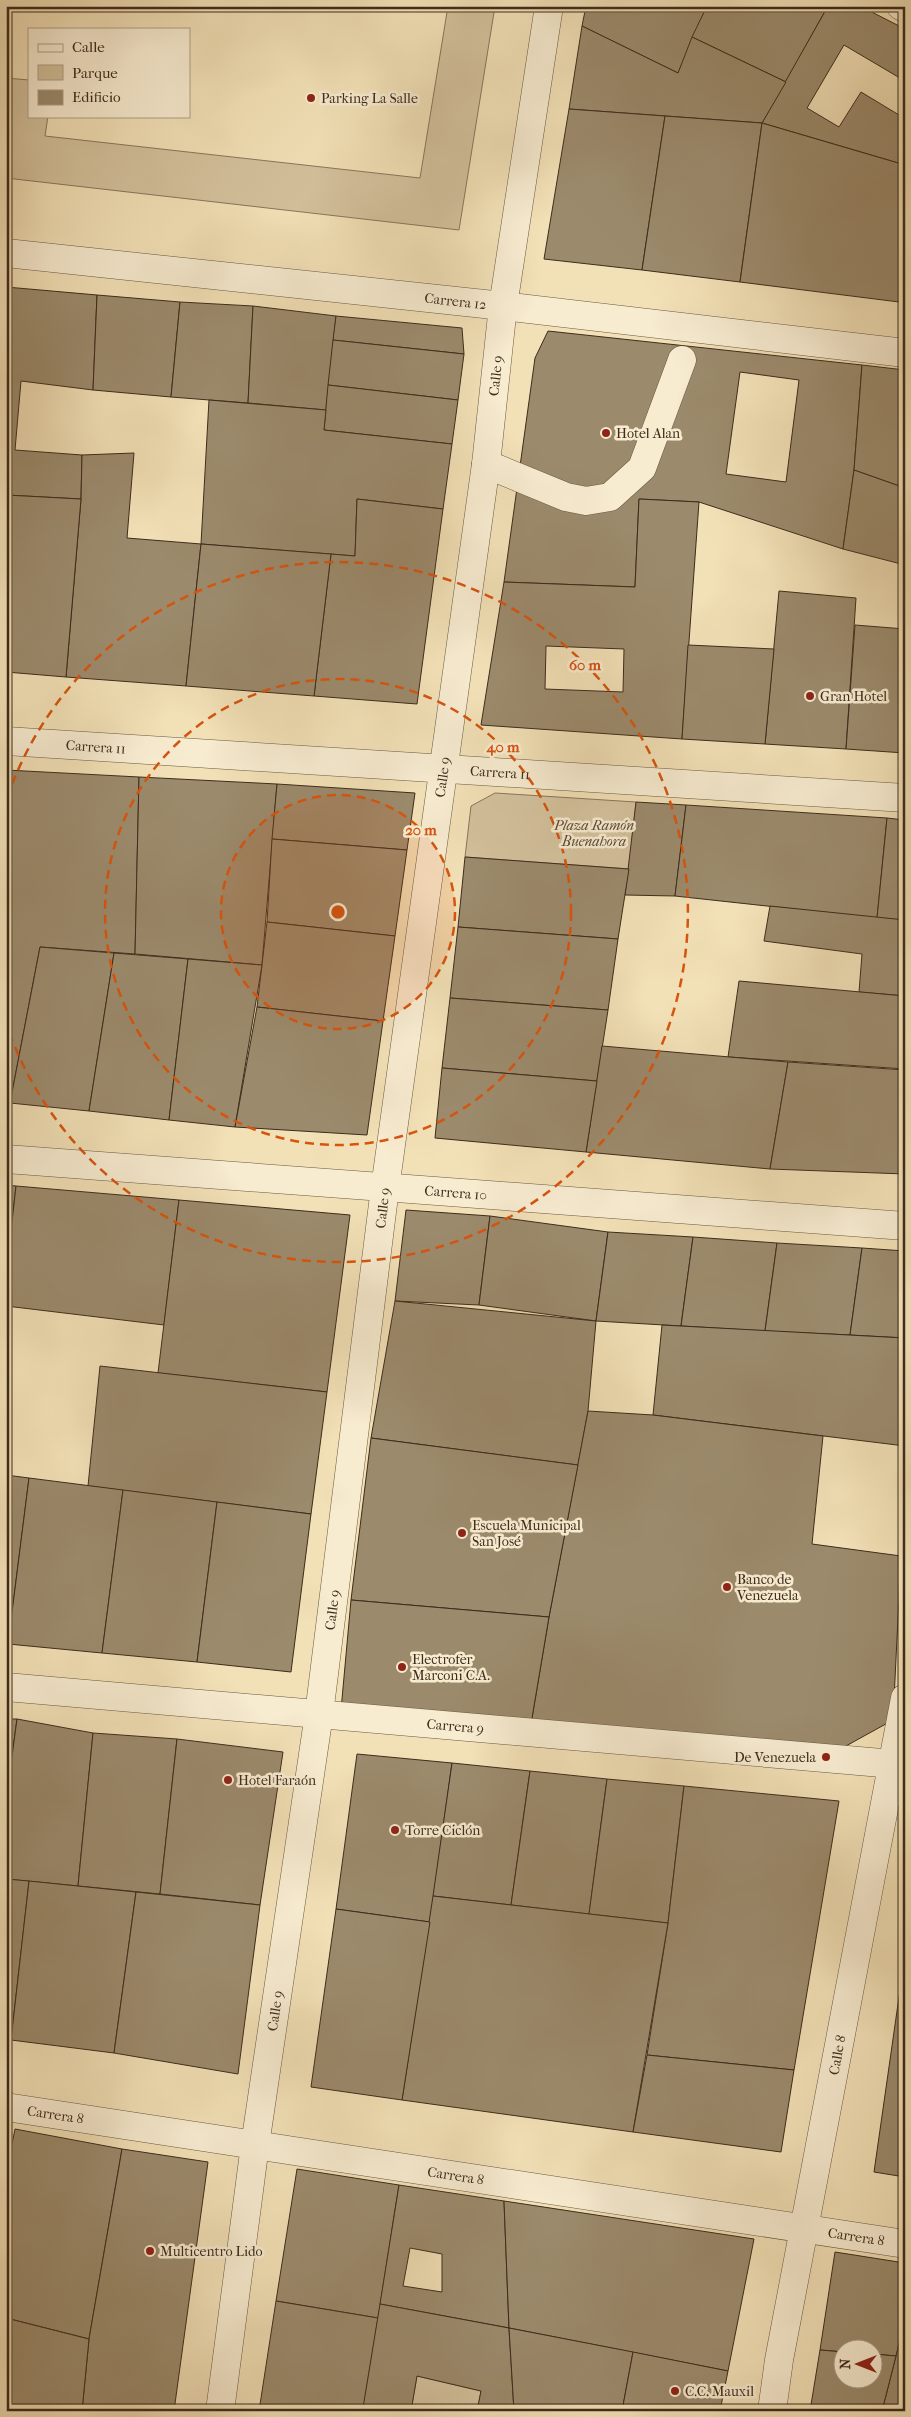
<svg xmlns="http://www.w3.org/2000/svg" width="911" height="2417" font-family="'IM FELL French Canon',serif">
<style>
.green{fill:#d3c19c;stroke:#88765c}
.building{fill:#9b8a6c;stroke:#3d2c1c;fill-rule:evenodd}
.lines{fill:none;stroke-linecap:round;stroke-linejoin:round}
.minor-casing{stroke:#6a5942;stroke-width:29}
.minor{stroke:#f7ebd0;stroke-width:28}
.ring{fill:none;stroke:#d7540e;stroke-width:2.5;stroke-dasharray:9 6}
.poi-dot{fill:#8f2418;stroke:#f7ebd0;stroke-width:2}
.labels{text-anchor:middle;stroke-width:5;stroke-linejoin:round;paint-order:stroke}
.poi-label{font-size:14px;fill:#3d2c1c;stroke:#f7ebd0;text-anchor:start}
.street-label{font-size:14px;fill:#3d2c1c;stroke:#f7ebd0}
.park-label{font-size:14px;font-style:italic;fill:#5b4a36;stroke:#f7ebd0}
.centre{fill:#d7540e;stroke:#f7ebd0;stroke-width:2.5}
.ring-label{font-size:15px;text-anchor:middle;font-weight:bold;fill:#d7540e;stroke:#f7ebd0;stroke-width:5;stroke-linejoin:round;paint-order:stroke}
</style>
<rect width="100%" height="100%" fill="#f2e0b6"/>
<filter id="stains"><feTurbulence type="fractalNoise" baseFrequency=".004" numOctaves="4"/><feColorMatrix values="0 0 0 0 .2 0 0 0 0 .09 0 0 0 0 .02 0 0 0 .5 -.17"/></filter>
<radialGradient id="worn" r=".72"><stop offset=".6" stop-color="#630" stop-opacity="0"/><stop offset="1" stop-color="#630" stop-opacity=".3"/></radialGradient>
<g class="green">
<polygon points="448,6 495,6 459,230 6,178 6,78 29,80 29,116 48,116 45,136 420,178"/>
<polygon points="495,793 636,802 629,869 465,857 471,806"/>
<polygon points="417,2376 481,2391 477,2411 411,2411"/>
</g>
<g class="building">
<polygon points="586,6 707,6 678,73 582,26"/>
<polygon points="707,6 828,6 786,82 692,37"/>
<polygon points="828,6 860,6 905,29 905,81 844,45 807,108 839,127 861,92 904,118 905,116 905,165 762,123"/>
<polygon points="582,26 678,73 692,37 786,82 762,123 569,109"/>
<polygon points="569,109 665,116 642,270 544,259"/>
<polygon points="665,116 762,123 740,282 642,270"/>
<polygon points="762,123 905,165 905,278 899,302 740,282"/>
<polygon points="905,278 905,302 899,302"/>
<polygon points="6,287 97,295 93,390 21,381 15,450 82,455 81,499 6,495"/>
<polygon points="97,295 180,302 171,397 93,390"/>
<polygon points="180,302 253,306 248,403 171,397"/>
<polygon points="253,306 336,316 326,410 248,403"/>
<polygon points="336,316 462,328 464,354 333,340"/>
<path d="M548 331 862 365 854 470 843 549 699 502 639 499 635 587 504 582 535 358ZM740 372 799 380 786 482 726 474Z"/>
<polygon points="333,340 464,354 458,400 328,385"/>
<polygon points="862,365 905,370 905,488 854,470"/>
<polygon points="328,385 458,400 452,444 324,430"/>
<polygon points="209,400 326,410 324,430 452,444 443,509 357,499 355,556 201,544"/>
<polygon points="134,453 127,538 201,544 186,686 66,677 81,499 82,455"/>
<polygon points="854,470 905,488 905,565 843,549"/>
<polygon points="6,495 81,499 66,677 6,672"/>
<polygon points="357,499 443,509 417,704 314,696 331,554 355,556"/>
<path d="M639 499 699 502 682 739 481 725 504 582 635 587ZM546 646 624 649 623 692 545 689Z"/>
<polygon points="201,544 331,554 314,696 186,686"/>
<polygon points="779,591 856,598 846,749 765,744"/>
<polygon points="855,625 905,629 905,753 846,749"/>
<polygon points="688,645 774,649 765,744 682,739"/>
<polygon points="6,770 139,777 135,954 40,947 10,1103 6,1103"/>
<polygon points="139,777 277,784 262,965 135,954"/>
<polygon points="277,784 415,793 407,850 272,839"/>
<polygon points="636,802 686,805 675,896 625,895"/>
<polygon points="686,805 887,818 877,918 675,896"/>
<polygon points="887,818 905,820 905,920 877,918"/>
<polygon points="272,839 407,850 395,936 267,922"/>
<polygon points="465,857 629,869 618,939 458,927"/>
<polygon points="770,906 905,920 905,996 859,992 862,954 764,941"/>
<polygon points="267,922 395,936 383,1021 257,1007"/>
<polygon points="458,927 618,939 608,1010 450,998"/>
<polygon points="40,947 114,953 89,1111 10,1103"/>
<polygon points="114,953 188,959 169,1120 89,1111"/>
<polygon points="188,959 262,965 235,1127 169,1120"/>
<polygon points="739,981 905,996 905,1069 728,1057"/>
<polygon points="450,998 608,1010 597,1081 442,1068"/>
<polygon points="257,1007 383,1021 367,1135 235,1127"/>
<polygon points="602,1046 788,1062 770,1169 586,1152"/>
<polygon points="788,1062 905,1070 905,1174 770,1169"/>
<polygon points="442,1068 597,1081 586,1152 435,1138"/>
<polygon points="6,1185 16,1186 6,1275"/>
<polygon points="16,1186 179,1200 164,1325 6,1306 6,1275"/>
<polygon points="179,1200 350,1215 327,1392 158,1373"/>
<polygon points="406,1210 490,1216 479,1305 395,1301"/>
<polygon points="490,1216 608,1232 596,1321 479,1305"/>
<polygon points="608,1232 693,1237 681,1326 596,1321"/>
<polygon points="693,1237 777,1243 765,1331 681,1326"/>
<polygon points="777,1243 862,1248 850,1335 765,1331"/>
<polygon points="862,1248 905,1251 905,1338 850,1335"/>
<polygon points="395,1301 596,1321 588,1411 578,1465 371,1438"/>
<polygon points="662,1325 905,1338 905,1446 653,1415"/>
<polygon points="100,1366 327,1392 311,1514 88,1486"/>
<polygon points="588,1411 653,1415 823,1436 812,1544 901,1556 893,1720 826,1757 531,1724 549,1617"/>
<polygon points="371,1438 578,1465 549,1617 351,1600"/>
<polygon points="6,1475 29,1478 8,1644 6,1644"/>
<polygon points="29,1478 123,1490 102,1653 8,1644"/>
<polygon points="123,1490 217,1502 197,1662 102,1653"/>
<polygon points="217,1502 311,1514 291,1672 197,1662"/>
<polygon points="351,1600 549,1617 531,1724 341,1710"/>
<polygon points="6,1719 17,1719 6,1801"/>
<polygon points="17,1719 93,1733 78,1886 6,1879 6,1801"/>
<polygon points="93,1733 177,1739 160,1894 78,1886"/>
<polygon points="177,1739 283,1752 260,1905 160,1894"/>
<polygon points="357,1754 452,1763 430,1922 336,1909"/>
<polygon points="452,1763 530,1771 511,1905 433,1896"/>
<polygon points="530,1771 607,1779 589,1914 511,1905"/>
<polygon points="607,1779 684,1786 668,1923 589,1914"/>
<polygon points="684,1786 839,1801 794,2070 647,2055 668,1923"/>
<polygon points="6,1879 29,1881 11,2040 6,2039"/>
<polygon points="29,1881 136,1892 114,2053 11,2040"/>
<polygon points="136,1892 260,1905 238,2074 114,2053"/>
<polygon points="433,1896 668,1923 633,2132 402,2100"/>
<polygon points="336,1909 430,1922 402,2100 311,2087"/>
<polygon points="901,1983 905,1984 905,2177 874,2172"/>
<polygon points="647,2055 794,2070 781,2152 633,2132"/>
<polygon points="15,2129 122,2149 89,2339 6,2318 6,2174"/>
<polygon points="122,2149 208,2162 174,2411 82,2411 89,2339"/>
<polygon points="297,2169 399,2185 378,2318 276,2301"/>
<path d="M399 2185 504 2201 509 2328 380 2304ZM410 2248 442 2254V2292L403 2286Z"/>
<polygon points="504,2201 754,2239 728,2371 509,2328"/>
<polygon points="835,2252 905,2263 905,2320 896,2356 874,2354 874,2350 844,2350 844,2352 820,2350"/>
<polygon points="276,2301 378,2318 363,2411 259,2411"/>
<polygon points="380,2304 509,2328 514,2411 477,2411 481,2391 417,2376 411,2411 376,2411 363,2408"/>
<polygon points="6,2318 89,2339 82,2411 6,2411"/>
<polygon points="905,2320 905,2411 882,2411 896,2356"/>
<polygon points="509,2328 633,2352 622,2411 514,2411"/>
<polygon points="820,2350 844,2352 844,2380 874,2380 874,2354 896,2356 882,2411 810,2411"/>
<polygon points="633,2352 728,2371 720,2411 622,2411"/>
</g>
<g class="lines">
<g class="minor-casing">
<g id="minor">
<polyline points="901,6 905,8"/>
<path id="s1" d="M6 253 503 306 905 353"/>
<polyline points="486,464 566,497 586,501 610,497 642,468 682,360"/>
<path id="s2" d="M6 741 905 798"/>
<path id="s3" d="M6 1159 905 1226"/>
<path id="s4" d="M6 1687 905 1765"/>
<path id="s5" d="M6 2107 905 2244"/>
<path id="s6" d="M220 2411 255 2145 319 1714 385 1188 486 464 503 306 549 6"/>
<path id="s7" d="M772 2411 779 2360 905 1698"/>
</g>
</g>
<use href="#minor" class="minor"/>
</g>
<circle cx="338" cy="912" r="117" fill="#d7540e" fill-opacity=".12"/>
<g class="ring">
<circle cx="338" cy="912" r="117"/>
<circle cx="338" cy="912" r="233"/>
<path d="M7 798A350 350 0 1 1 7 1026"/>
</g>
<g class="poi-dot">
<circle cx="311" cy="98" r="5"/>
<circle cx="606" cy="433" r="5"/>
<circle cx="810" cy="696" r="5"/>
<circle cx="462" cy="1533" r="5"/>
<circle cx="727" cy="1587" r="5"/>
<circle cx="402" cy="1667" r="5"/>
<circle cx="826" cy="1757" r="5"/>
<circle cx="228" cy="1780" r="5"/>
<circle cx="395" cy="1830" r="5"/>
<circle cx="150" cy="2251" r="5"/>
<circle cx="675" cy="2391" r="5"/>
</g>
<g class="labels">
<g class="poi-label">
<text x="321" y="103">Parking La Salle</text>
<text x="616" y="438">Hotel Alan</text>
<text x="820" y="701">Gran Hotel</text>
<text x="472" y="1530">Escuela Municipal<tspan x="472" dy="16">San José</tspan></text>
<text x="737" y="1584">Banco de<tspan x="737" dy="16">Venezuela</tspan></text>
<text x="412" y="1664">Electrofer<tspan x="412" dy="16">Marconi C.A.</tspan></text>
<text x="816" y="1762" text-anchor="end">De Venezuela</text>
<text x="238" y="1785">Hotel Faraón</text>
<text x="405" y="1835">Torre Ciclón</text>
<text x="160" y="2256">Multicentro Lido</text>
<text x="685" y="2396">C.C. Mauxil</text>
</g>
<g class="street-label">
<text dy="5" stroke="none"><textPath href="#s1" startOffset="452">Carrera 12</textPath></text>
<text dy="5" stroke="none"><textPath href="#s6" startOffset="2054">Calle 9</textPath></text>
<text dy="5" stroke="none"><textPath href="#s2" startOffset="90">Carrera 11</textPath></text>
<text dy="5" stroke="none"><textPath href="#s2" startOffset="495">Carrera 11</textPath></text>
<text dy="5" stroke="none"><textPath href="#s6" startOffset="1649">Calle 9</textPath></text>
<text dy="5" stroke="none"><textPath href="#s3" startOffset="451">Carrera 10</textPath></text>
<text dy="5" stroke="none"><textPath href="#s6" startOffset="1214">Calle 9</textPath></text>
<text dy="5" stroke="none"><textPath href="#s6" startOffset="809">Calle 9</textPath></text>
<text dy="5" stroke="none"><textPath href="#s4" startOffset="451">Carrera 9</textPath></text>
<text dy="5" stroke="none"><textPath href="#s6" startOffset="404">Calle 9</textPath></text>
<text dy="5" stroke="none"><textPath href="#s7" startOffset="362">Calle 8</textPath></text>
<text dy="5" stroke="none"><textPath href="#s5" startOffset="50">Carrera 8</textPath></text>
<text dy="5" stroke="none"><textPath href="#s5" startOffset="455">Carrera 8</textPath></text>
<text dy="5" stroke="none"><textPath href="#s5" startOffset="860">Carrera 8</textPath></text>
</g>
<g class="park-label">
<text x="594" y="830">Plaza Ramón<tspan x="594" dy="16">Buenahora</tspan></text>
</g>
</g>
<circle cx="338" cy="912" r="8" class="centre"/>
<g class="ring-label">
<text x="585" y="670">60 m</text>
<text x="503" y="752">40 m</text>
<text x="421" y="835">20 m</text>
</g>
<rect width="911" height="2417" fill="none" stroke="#f2e0b6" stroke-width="25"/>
<rect x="8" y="8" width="896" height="2402" fill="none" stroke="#3d2c1c" stroke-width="2.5"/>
<rect x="12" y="12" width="886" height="2392" fill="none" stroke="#3d2c1c"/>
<rect x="28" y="28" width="162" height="90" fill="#f7ebd0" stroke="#ad9f88"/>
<rect x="38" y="44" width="25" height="8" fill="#f7ebd0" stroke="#ad9f88"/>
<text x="72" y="52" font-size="15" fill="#3d2c1c">Calle</text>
<rect x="38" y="65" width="25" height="15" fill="#d3c19c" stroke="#ad9f88"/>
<text x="72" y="78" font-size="15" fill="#3d2c1c">Parque</text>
<rect x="38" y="90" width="25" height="15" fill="#9b8a6c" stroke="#ad9f88"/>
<text x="72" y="102" font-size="15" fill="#3d2c1c">Edificio</text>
<g transform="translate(858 2364) rotate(270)"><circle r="24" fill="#f7ebd0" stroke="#ad9f88"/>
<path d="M0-4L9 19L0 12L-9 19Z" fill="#8f2418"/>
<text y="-8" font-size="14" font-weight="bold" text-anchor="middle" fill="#3d2c1c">N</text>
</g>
<rect width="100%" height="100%" filter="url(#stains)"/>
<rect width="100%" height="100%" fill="url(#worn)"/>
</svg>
